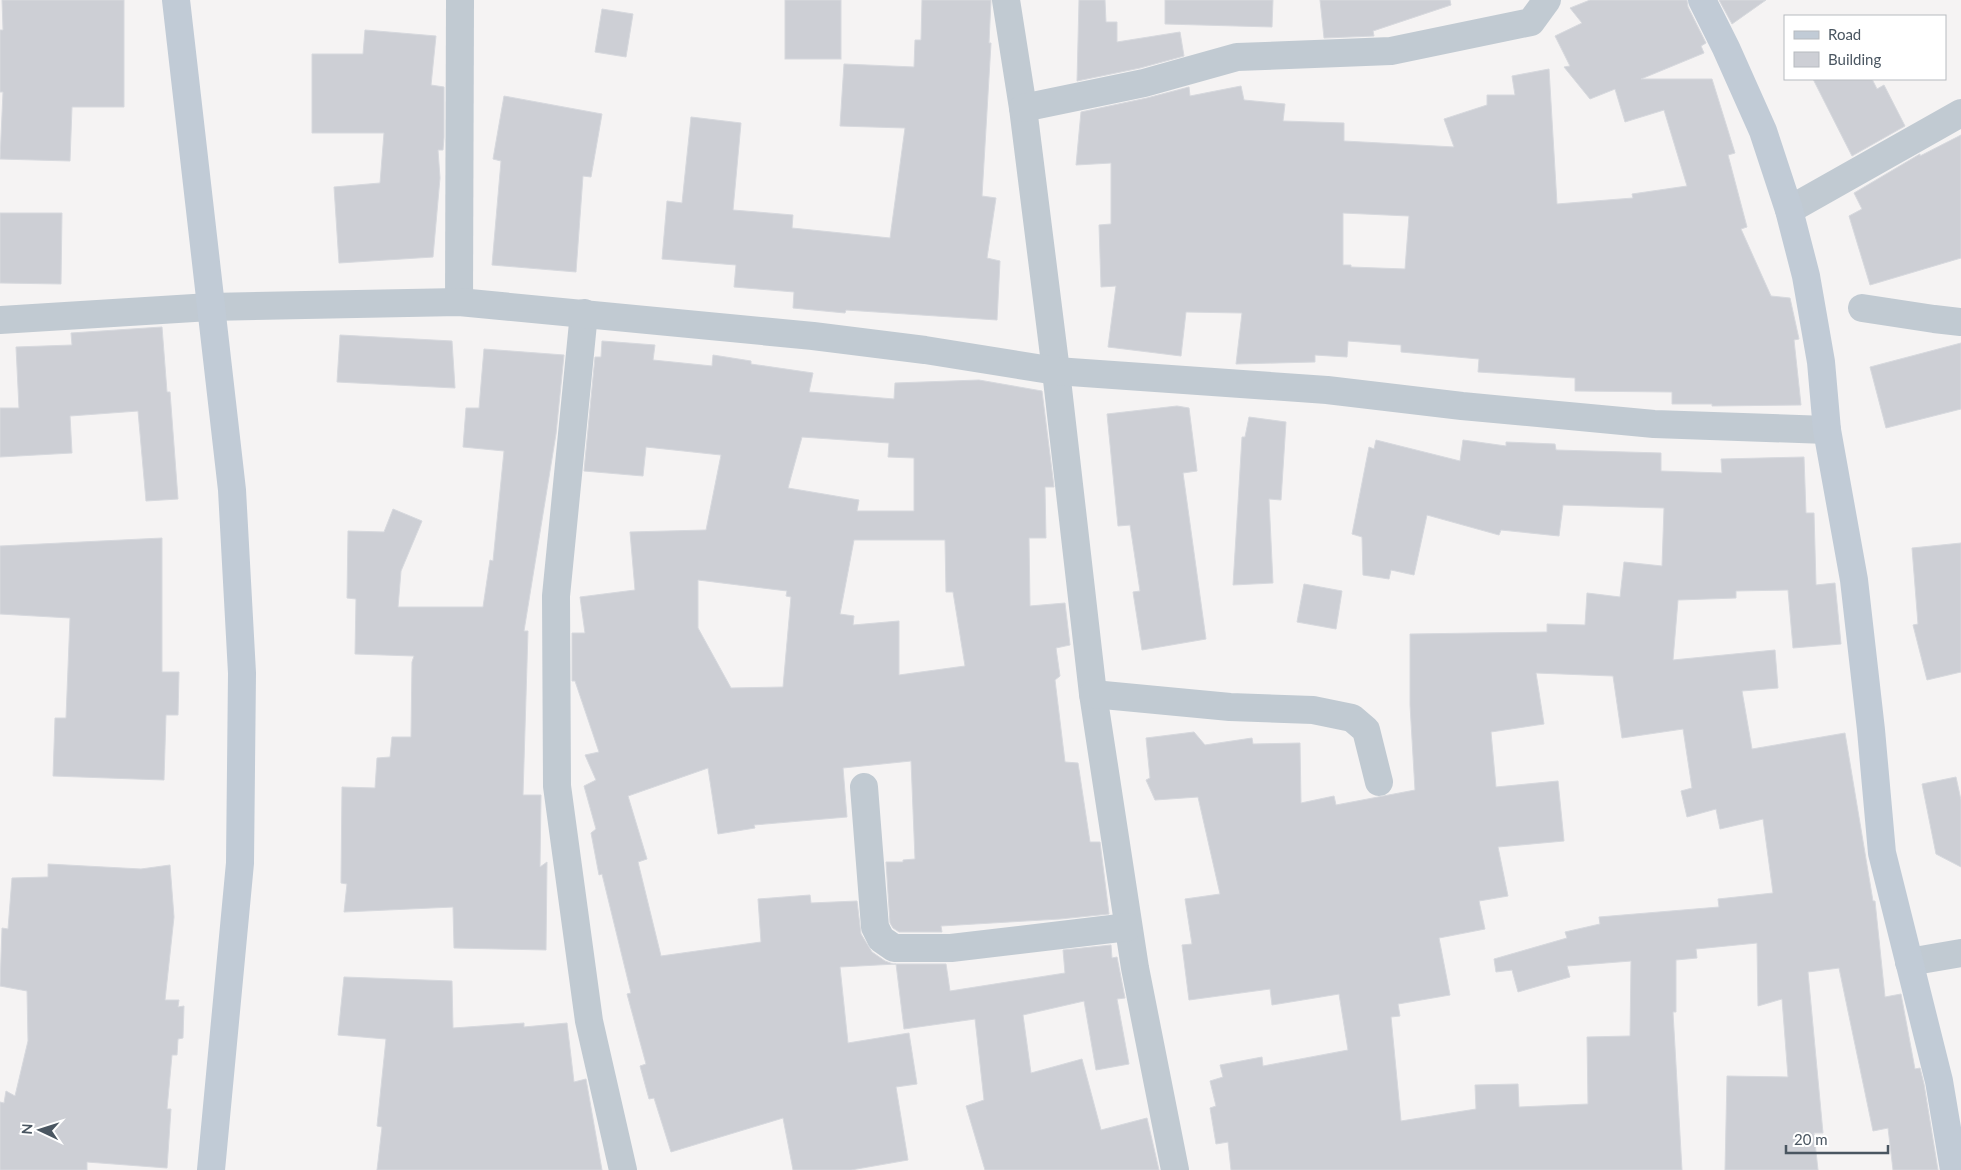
<svg xmlns="http://www.w3.org/2000/svg" width="1961" height="1170" font-family="Lato,sans-serif">
<style>
.building{fill:#cdcfd5;stroke:#d7d9de;fill-rule:evenodd}
.lines{fill:none;stroke-linecap:round;stroke-linejoin:round}
.street{stroke:#c1cad2;stroke-width:28}
.secondary{stroke:#c1cbd6;stroke-width:28}
</style>
<rect width="100%" height="100%" fill="#f5f3f3"/>
<g class="building">
<polygon points="2,0 124,0 124,107 72,107 70,161 0,159 3,92 0,92 0,30 3,30"/>
<rect x="785" y="0" width="56" height="59"/>
<polygon points="922,0 991,0 989,43 991,43 982,196 996,198 987,258 1000,261 997,320 846,310 845,313 793,308 794,292 734,287 736,265 662,259 667,201 682,203 691,117 741,123 733,210 793,215 792,228 890,238 905,128 840,126 844,64 914,67 915,40 921,40"/>
<polygon points="1079,0 1105,0 1106,22 1117,22 1117,42 1180,32 1184,56 1140,68 1077,81"/>
<polygon points="1165,0 1273,0 1272,27 1165,24"/>
<polygon points="1320,0 1450,0 1451,5 1373,31 1374,36 1324,38"/>
<path d="M1590 0H1687L1688 7 1706 43 1701 46 1704 53 1641 79H1712L1735 153 1728 155 1747 227 1741 229 1771 296 1790 298 1799 339 1794 340 1801 405 1712 406V404H1672V392L1575 391V378L1478 372 1479 359 1401 352V345L1348 341 1347 357 1315 355V362L1236 364 1242 313 1186 312 1181 356 1108 347 1116 286 1101 287 1099 225 1111 224V163L1076 165 1081 112 1147 98 1189 87 1190 96 1241 86 1244 100 1285 104 1283 121 1344 123V141L1454 147 1444 119 1487 105V95H1515L1512 76 1549 69 1557 204 1633 198 1632 194 1687 186 1664 110 1625 122 1615 89 1590 99 1564 67 1570 66 1555 36 1582 23 1570 8ZM1343 213 1409 216 1405 269 1351 267V265H1343Z"/>
<polygon points="1719,0 1766,0 1732,24"/>
<polygon points="602,9 633,14 626,57 595,52"/>
<polygon points="365,30 436,36 431,85 444,87 444,137 443,150 438,150 440,178 433,257 339,263 334,187 380,183 384,133 312,133 312,54 363,54"/>
<polygon points="1813,79 1872,79 1877,89 1884,85 1905,126 1852,156"/>
<polygon points="504,96 602,114 591,177 583,176 576,272 492,265 501,161 493,159"/>
<polygon points="1961,135 1961,258 1870,285 1849,216 1862,209 1854,193 1920,154 1920,156"/>
<polygon points="0,213 62,213 61,284 0,283"/>
<polygon points="162,327 167,392 170,392 178,499 146,501 138,411 70,416 72,453 0,457 0,408 19,408 16,347 72,345 71,333"/>
<polygon points="340,335 452,341 455,388 337,382"/>
<path d="M602 341 655 345 653 360 712 366 713 355 751 361V364L813 373 809 392 894 399 895 383 979 380 1042 391 1054 487H1045L1046 538H1029L1030 606 1065 603 1070 645 1056 648 1060 676 1055 680 1065 762 1078 763 1090 842H1100L1109 914 1060 919 941 926 942 932H899L893 928 890 923 886 862H903V860L915 859 911 761 843 768 847 817 754 825 755 828 718 834 708 768 628 796 647 859 638 862 661 956 761 942 758 899 810 895 811 903 857 901 861 934 872 952 885 961 893 964H946L950 991 1065 973 1063 950 1111 945 1112 958 1117 957 1125 998 1117 999 1129 1064 1096 1070 1084 1001 1023 1015 1031 1073 1082 1059 1101 1130 1147 1118 1159 1170H985L966 1106 984 1100 975 1019 904 1029 896 964 840 967 848 1043 909 1033 917 1084 896 1087 908 1160 851 1170H793L783 1118 671 1152 654 1098 649 1099 640 1066 646 1064 627 994 631 993 602 874 599 875 591 833 596 829 584 786 596 780 585 755 599 752 575 681H572V633H585L580 597 635 590 630 532 706 530 721 455 646 447 643 476 584 471 595 357H601ZM802 437 889 443 888 457 914 458V511H857L859 500 788 488ZM854 540H945L946 592H953L965 666 899 675V621L853 625 854 616 840 614ZM698 580 787 591 786 596 791 597 783 687 731 688 698 628Z"/>
<polygon points="1961,343 1961,409 1886,428 1870,367"/>
<polygon points="484,349 564,355 556,434 524,631 528,631 523,795 541,795 540,867 547,862 546,950 454,948 453,907 344,912 347,884 341,883 342,787 375,788 377,758 390,757 392,737 411,737 412,662 414,656 355,654 356,599 347,598 348,531 384,532 393,509 422,521 401,571 398,607 483,607 490,560 493,561 504,451 463,447 466,408 479,408"/>
<polygon points="1177,406 1189,408 1197,471 1183,473 1206,639 1142,650 1133,592 1140,591 1130,525 1118,526 1107,414"/>
<polygon points="1249,417 1286,422 1281,500 1269,499 1273,583 1233,585 1242,437 1245,437"/>
<path d="M1376 440 1460 461 1463 440 1506 446V442L1555 444 1556 450 1661 453V471L1722 473 1721 459 1804 457 1806 513H1814L1816 585 1835 583 1841 644 1793 648 1788 590 1736 591V598L1678 600 1673 660 1775 650 1778 688 1742 691 1752 749 1845 733 1873 901H1875L1885 997 1901 994 1915 1069 1920 1068 1924 1084 1938 1170H1893L1888 1128 1873 1131 1839 968 1808 972 1823 1133H1814L1818 1170H1725L1727 1076 1788 1077 1782 999 1758 1006 1757 943 1696 949 1697 958 1676 960V1012H1673L1682 1170H1231L1228 1142 1216 1144 1210 1108 1216 1106 1210 1081 1223 1077 1220 1065 1262 1057 1263 1066 1348 1050 1339 994 1272 1005 1270 989 1189 1000 1182 945 1192 944 1185 899 1220 894 1198 797 1155 800 1146 780 1150 778 1146 738 1194 732 1205 745 1252 738 1253 744 1300 743 1301 803 1334 796 1336 805 1415 790 1410 705V634L1547 632V624L1585 625 1587 593 1620 597 1624 562 1662 566 1664 508 1563 505 1559 536 1501 530 1499 535 1427 515 1414 575 1391 570 1389 579 1363 575 1362 537 1352 534 1369 447 1374 449ZM1536 673 1613 676 1622 738 1683 729 1692 788 1681 791 1687 817 1716 809 1720 829 1763 819 1773 893 1718 899 1719 907 1599 917 1600 924 1565 932 1567 938 1494 959 1496 972 1512 970 1518 992 1570 977 1567 966 1631 961 1630 1036 1587 1037 1588 1104 1519 1107 1518 1084 1475 1085 1476 1109 1401 1121 1391 1017 1400 1016 1398 1004 1450 995 1439 938 1485 929 1479 901 1508 896 1498 847 1564 841 1558 781 1496 787 1491 732 1544 724Z"/>
<polygon points="162,538 162,672 179,672 178,715 166,715 164,780 53,776 55,718 66,718 70,618 0,614 0,546"/>
<polygon points="1961,543 1961,672 1927,680 1913,625 1918,624 1912,548"/>
<polygon points="1304,584 1342,591 1336,629 1297,622"/>
<polygon points="1956,777 1961,800 1961,867 1936,854 1922,784"/>
<polygon points="48,864 141,869 170,865 174,917 165,1000 179,1000 178,1007 184,1006 183,1038 178,1039 177,1055 172,1055 167,1109 171,1109 167,1168 87,1162 87,1170 0,1170 0,1102 4,1103 6,1091 15,1096 28,1041 27,991 0,986 2,928 8,929 12,878 48,877"/>
<polygon points="344,977 452,981 453,1028 524,1023 524,1027 567,1023 574,1082 586,1079 602,1170 377,1170 382,1127 377,1126 386,1039 338,1035"/>
</g>
<g class="lines">
<g class="street">
<polyline points="1006,0 1023,108 1056,371 1093,694 1135,968 1175,1170"/>
<polyline points="1023,108 1144,83 1237,57 1391,51 1531,22 1547,0"/>
<polyline points="1789,210 1961,113"/>
<polyline points="459,302 460,0"/>
<polyline points="1862,308 1934,319 1961,322"/>
<polyline points="584,313 556,596 557,786 589,1021 623,1170"/>
<polyline points="0,320 210,307 459,302 813,336 925,350 1056,371 1327,390 1462,406 1654,424 1827,430"/>
<polyline points="1093,694 1230,707 1313,710 1352,718 1366,730 1379,782"/>
<polyline points="864,787 875,927 881,939 894,948 951,948 1128,927"/>
<polyline points="1909,962 1961,953"/>
</g>
<g class="secondary">
<polyline points="176,0 232,490 242,673 240,863 211,1170"/>
<polyline points="1702,0 1726,48 1763,131 1789,210 1806,276 1821,362 1827,430 1854,580 1871,730 1882,853 1939,1081 1954,1170"/>
</g>
</g>
<rect x="1784" y="15" width="162" height="65" fill="#ffffff" stroke="#b7bbc0"/>
<rect x="1794" y="31" width="25" height="8" fill="#c1cbd6" stroke="#b7bbc0"/>
<text x="1828" y="40" font-size="15" fill="#4a5661">Road</text>
<rect x="1794" y="52" width="25" height="15" fill="#cdcfd5" stroke="#b7bbc0"/>
<text x="1828" y="65" font-size="15" fill="#4a5661">Building</text>
<g transform="translate(40 1130) rotate(274)" stroke="#ffffff" stroke-width="4" paint-order="stroke">
<path d="M0-4L9 19L0 12L-9 19Z" fill="#4a5661"/>
<text y="-8" font-size="14" font-weight="bold" text-anchor="middle" fill="#4a5661">N</text>
</g>
<path d="M1786 1145v8h102v-8" fill="none" stroke="#4a5661" stroke-width="2.5"/>
<text x="1794" y="1145" font-size="15" fill="#4a5661" stroke="#ffffff" stroke-width="4" paint-order="stroke">20 m</text>
</svg>
